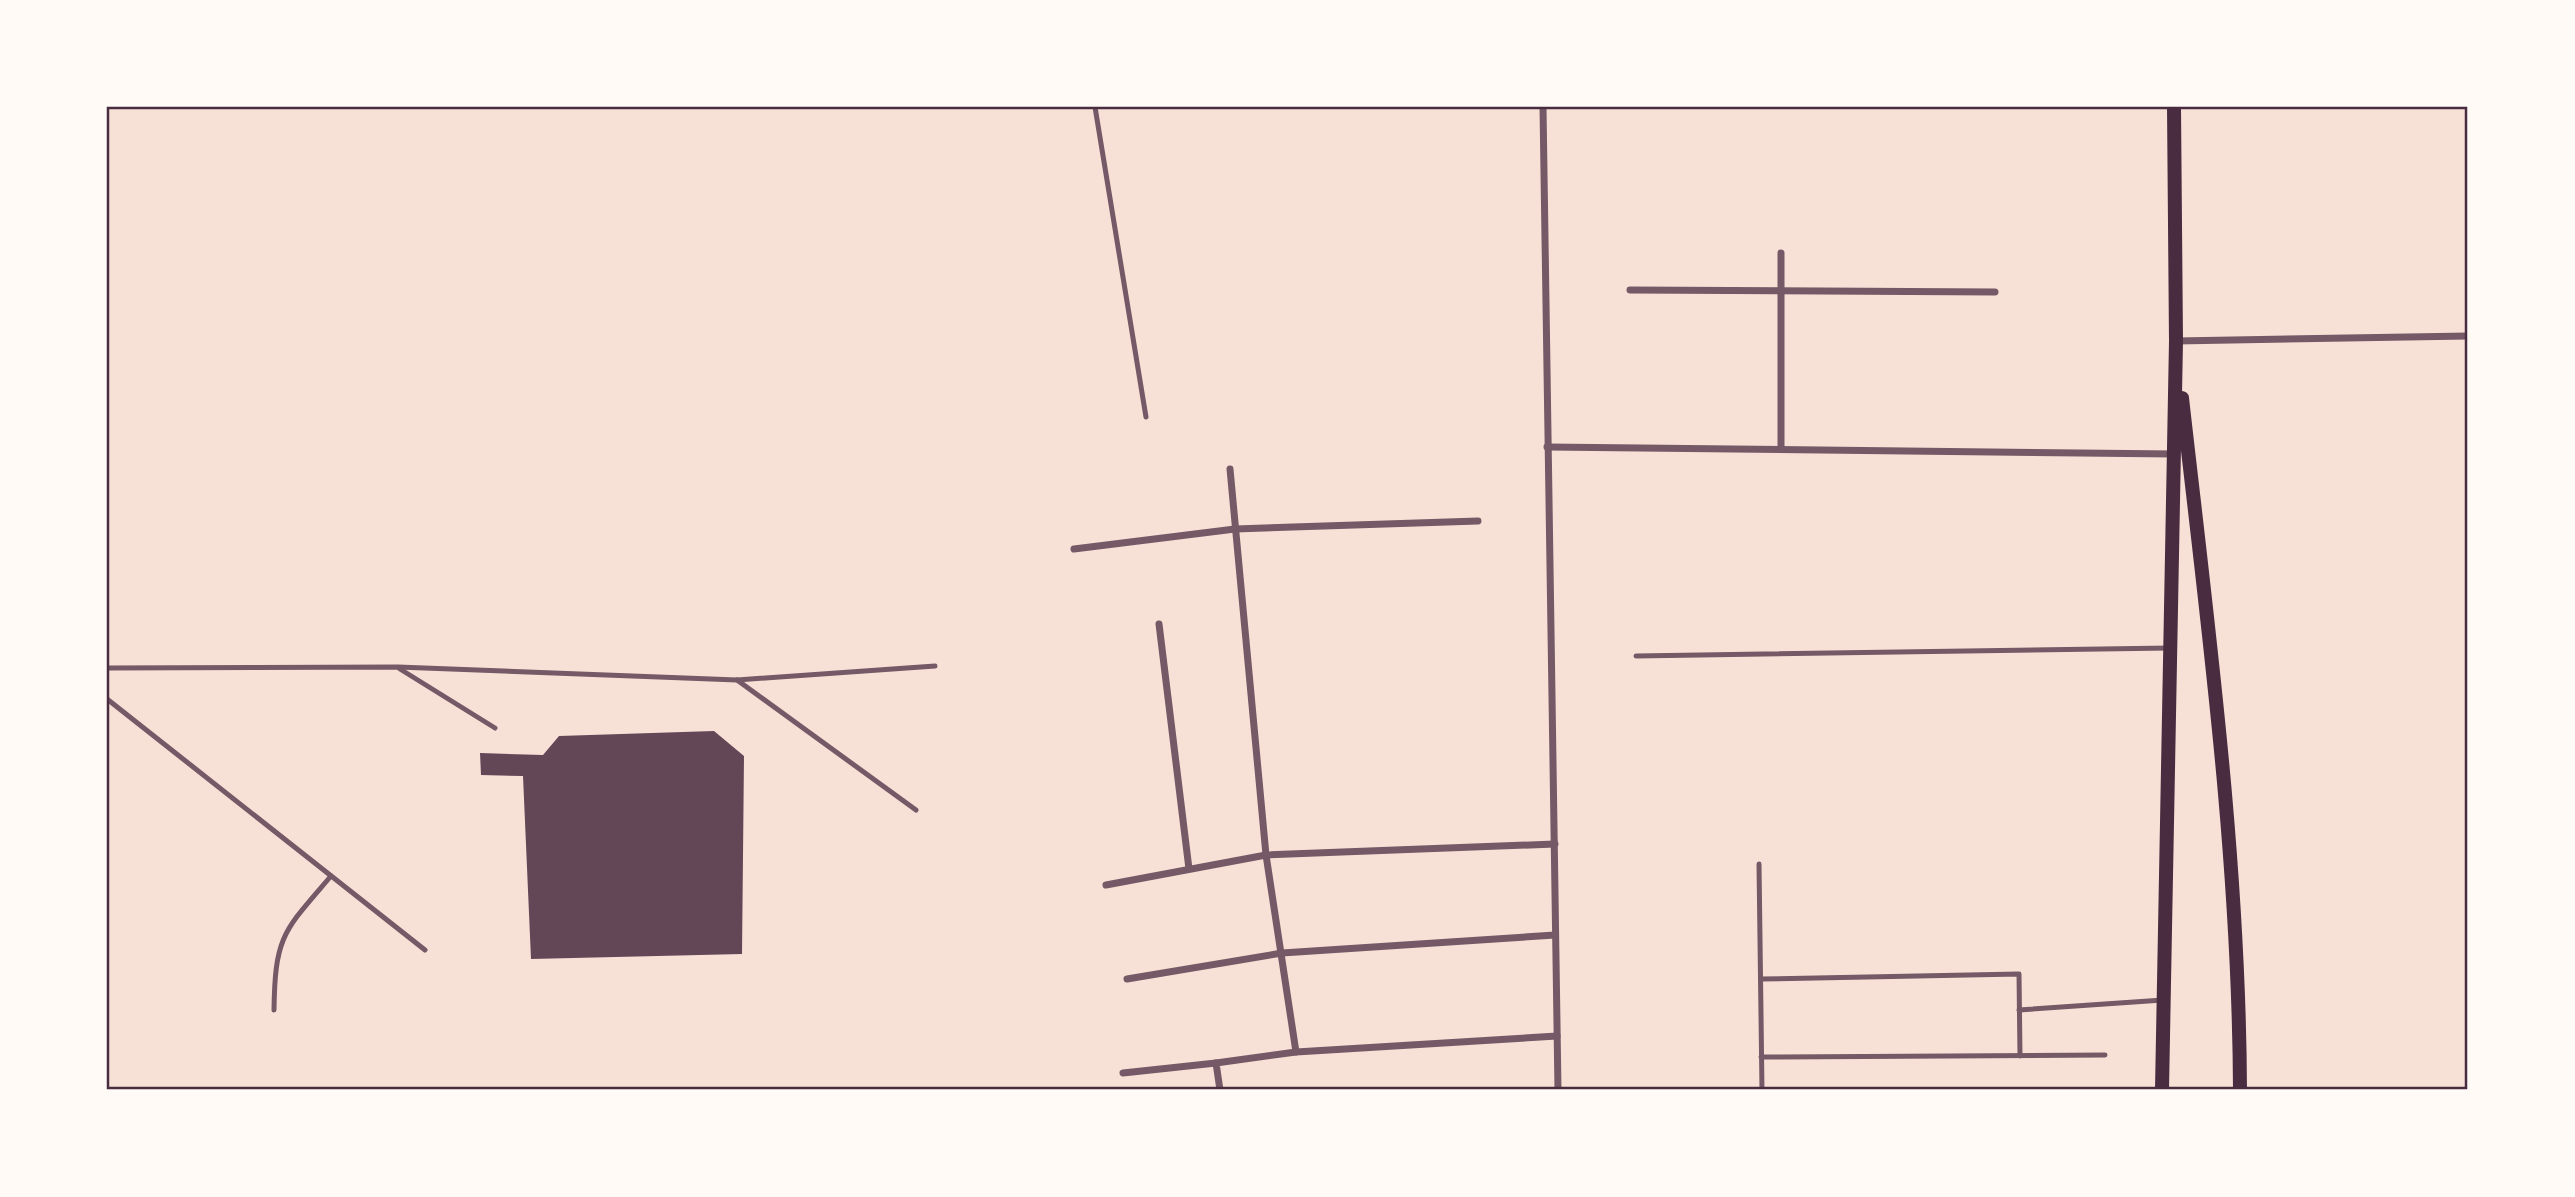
<svg xmlns="http://www.w3.org/2000/svg" width="2575" height="1197" font-family="'DM Sans',sans-serif">
<style>
.building{fill:#644757}
.lines{fill:none;stroke-linecap:round;stroke-linejoin:round}
.service{stroke:#755966;stroke-width:5}
.minor{stroke:#755966;stroke-width:7}
.secondary{stroke:#4a2c40;stroke-width:14}
.neatline{fill:none;stroke:#4a2c40;stroke-width:2.5}
</style>
<rect width="100%" height="100%" fill="#f7e1d7"/>
<polygon class="building" points="714,731 744,756 742,954 531,959 523,776 481,775 480,753 543,755 559,736"/>
<g class="lines">
<g class="service">
<polyline points="1095,107 1146,417"/>
<polyline points="1636,656 2170,648"/>
<polyline points="107,668 398,667 737,680 935,666"/>
<polyline points="400,669 495,728"/>
<polyline points="737,680 916,810"/>
<polyline points="107,699 425,950"/>
<polyline points="1759,864 1762,1090"/>
<polyline points="1761,979 2019,974 2020,1056"/>
<path d="M274 1010C275 935 284 931 331 876"/>
<polyline points="2019,1010 2163,1000"/>
<polyline points="1761,1057 2105,1055"/>
</g>
<g class="minor">
<polyline points="1543,107 1558,1090"/>
<polyline points="1630,290 1995,292"/>
<polyline points="2176,341 2468,336"/>
<polyline points="1547,447 2174,454"/>
<polyline points="1781,449 1781,253"/>
<polyline points="1230,469 1266,855 1296,1052 1557,1036"/>
<polyline points="1074,549 1235,529 1478,521"/>
<polyline points="1159,624 1189,869"/>
<polyline points="1106,885 1266,855 1555,844"/>
<polyline points="1127,979 1282,953 1555,935"/>
<polyline points="1123,1073 1216,1063"/>
<polyline points="1220,1090 1216,1063 1296,1052"/>
</g>
<g class="secondary">
<path d="M2182 398C2208 628 2239 859 2240 1090"/>
<polyline points="2162,1090 2176,341 2174,107"/>
</g>
</g>
<rect width="2575" height="1197" fill="none" stroke="#fffaf5" stroke-width="217"/>
<rect x="108" y="108" width="2358" height="980" class="neatline"/>
</svg>
